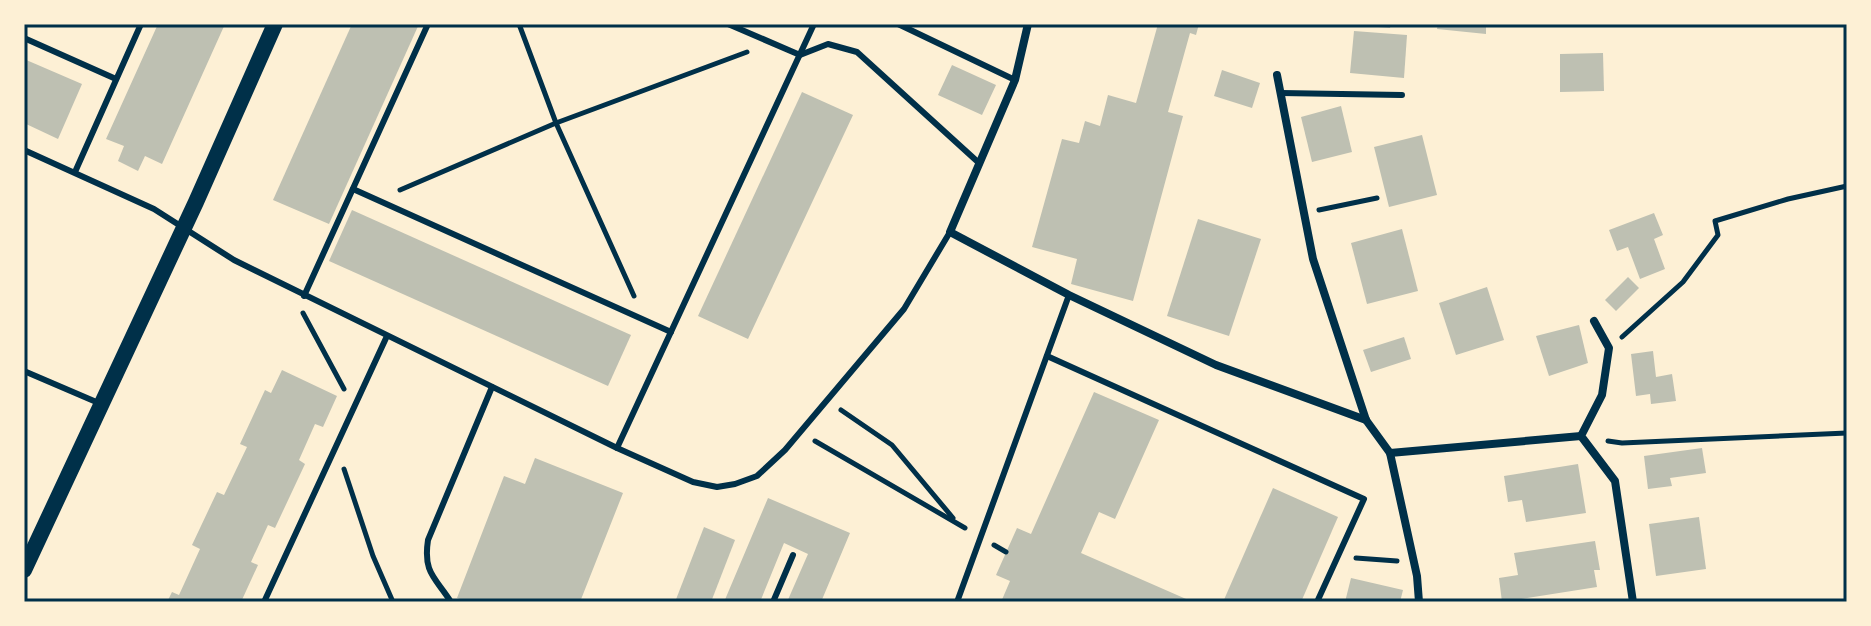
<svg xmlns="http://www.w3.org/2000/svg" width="1871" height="626" font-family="Roboto,sans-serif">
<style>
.building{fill:#bec0b2}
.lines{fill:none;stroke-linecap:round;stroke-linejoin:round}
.path{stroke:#003049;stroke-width:5}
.service{stroke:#003049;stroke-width:6}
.minor{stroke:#003049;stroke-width:8}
.secondary{stroke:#003049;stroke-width:16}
.neatline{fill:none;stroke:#003049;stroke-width:3}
</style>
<rect width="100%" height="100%" fill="#fdf0d5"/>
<g class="building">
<polygon points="158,24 225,24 162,164 145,156 138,171 118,161 124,146 106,139"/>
<polygon points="352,24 419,24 329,224 273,200"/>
<polygon points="1158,24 1199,24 1196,35 1190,33 1168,112 1183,116 1133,301 1071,284 1077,259 1032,247 1062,139 1079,143 1085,121 1100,126 1108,95 1136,103"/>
<polygon points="1366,24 1391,24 1390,28 1366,26"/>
<polygon points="1438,24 1486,24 1486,34 1437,29"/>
<polygon points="1354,31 1407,35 1404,78 1350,73"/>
<polygon points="1603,53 1604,91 1560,92 1560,54"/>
<polygon points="24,59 82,84 58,139 24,123"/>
<polygon points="952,65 996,85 982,115 938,95"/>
<polygon points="1222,70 1260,83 1252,108 1214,96"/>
<polygon points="802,92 853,115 748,339 698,316"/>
<polygon points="1341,106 1352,152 1312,162 1301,117"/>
<polygon points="1422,135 1437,195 1389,207 1374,147"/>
<polygon points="352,210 631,335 608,386 329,261"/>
<polygon points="1654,213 1663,235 1654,239 1665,269 1640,279 1628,247 1617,251 1609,230"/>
<polygon points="1198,219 1261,239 1229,336 1167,316"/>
<polygon points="1402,229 1418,291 1367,304 1351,243"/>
<polygon points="1628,277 1639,288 1616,311 1605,300"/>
<polygon points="1487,287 1504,340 1456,355 1439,303"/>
<polygon points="1579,325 1588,363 1549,376 1536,336"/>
<polygon points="1404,337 1411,359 1371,372 1363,350"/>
<polygon points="1653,351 1656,377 1672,374 1676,401 1651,404 1650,394 1636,396 1631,354"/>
<polygon points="282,370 337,396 323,427 315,424 299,460 305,464 275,528 268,525 251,562 258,565 241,602 167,602 172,592 179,595 200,549 192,545 217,492 224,495 247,447 240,444 265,390 271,393"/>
<polygon points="1094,392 1159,420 1115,519 1099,512 1081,553 1193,602 1001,602 1010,581 996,575 1017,528 1031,534"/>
<polygon points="1702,448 1706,473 1670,478 1672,486 1648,489 1644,456"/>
<polygon points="535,458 623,493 580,602 468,602 457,598 504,476 525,484"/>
<polygon points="1578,464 1586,513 1526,522 1522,500 1508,502 1504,476"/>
<polygon points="1273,488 1338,517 1301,602 1223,602"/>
<polygon points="768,498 850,533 821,602 787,602 808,554 784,543 760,602 724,602"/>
<polygon points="1699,517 1706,569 1656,576 1649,524"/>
<polygon points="704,527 735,540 711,602 675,602"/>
<polygon points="1595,541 1600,570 1594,570 1597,587 1502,602 1499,578 1518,575 1514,553"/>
<polygon points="1351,578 1403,590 1400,602 1345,602"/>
</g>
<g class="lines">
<g class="path">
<polyline points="519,24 556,123 634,296"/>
<polyline points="400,190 556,123 747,52"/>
<polyline points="1319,210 1377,198"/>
<polyline points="303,313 344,389"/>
<polyline points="1622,337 1683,282 1718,235 1715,221 1788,199 1847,186"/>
<polyline points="841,410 892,445 953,518"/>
<polyline points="815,441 965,528"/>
<polyline points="1608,441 1622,443 1847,433"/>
<polyline points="344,469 373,556 393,602"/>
<polyline points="994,545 1006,552"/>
<polyline points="1356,558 1397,561"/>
</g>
<g class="service">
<polyline points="728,24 800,55 828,44 857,52 979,163"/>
<polyline points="898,24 1015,80"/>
<polyline points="24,38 116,79"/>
<polyline points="1281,93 1402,95"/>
<polyline points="24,150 154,209 234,260 617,448 693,482 717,487 735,484 757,476 785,450 904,309 950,232"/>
<polyline points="75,172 141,24"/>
<polyline points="353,189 671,332"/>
<polyline points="304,296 428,24"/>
<polyline points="1047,356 1364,499 1317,602"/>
<polyline points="24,371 101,404"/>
<polyline points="617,448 814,24"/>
<polyline points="264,602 387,336"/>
<path d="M451 602C435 577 423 573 428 540L492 387"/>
<polyline points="773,602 793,555"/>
<polyline points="957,602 1069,295"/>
</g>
<g class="minor">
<polyline points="1028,24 1015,80 950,232 1069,295 1216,365 1366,420"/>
<polyline points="1277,75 1313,259 1366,420 1390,453 1417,576 1419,602"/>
<polyline points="1594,321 1609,348 1602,395 1581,436 1615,481 1633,602"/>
<polyline points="1390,453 1581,436"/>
</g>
<polyline class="secondary" points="24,570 196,202 275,24"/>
</g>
<rect width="1871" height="626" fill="none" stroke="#fdf0d5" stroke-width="52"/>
<rect x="26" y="26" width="1819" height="574" class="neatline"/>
</svg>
